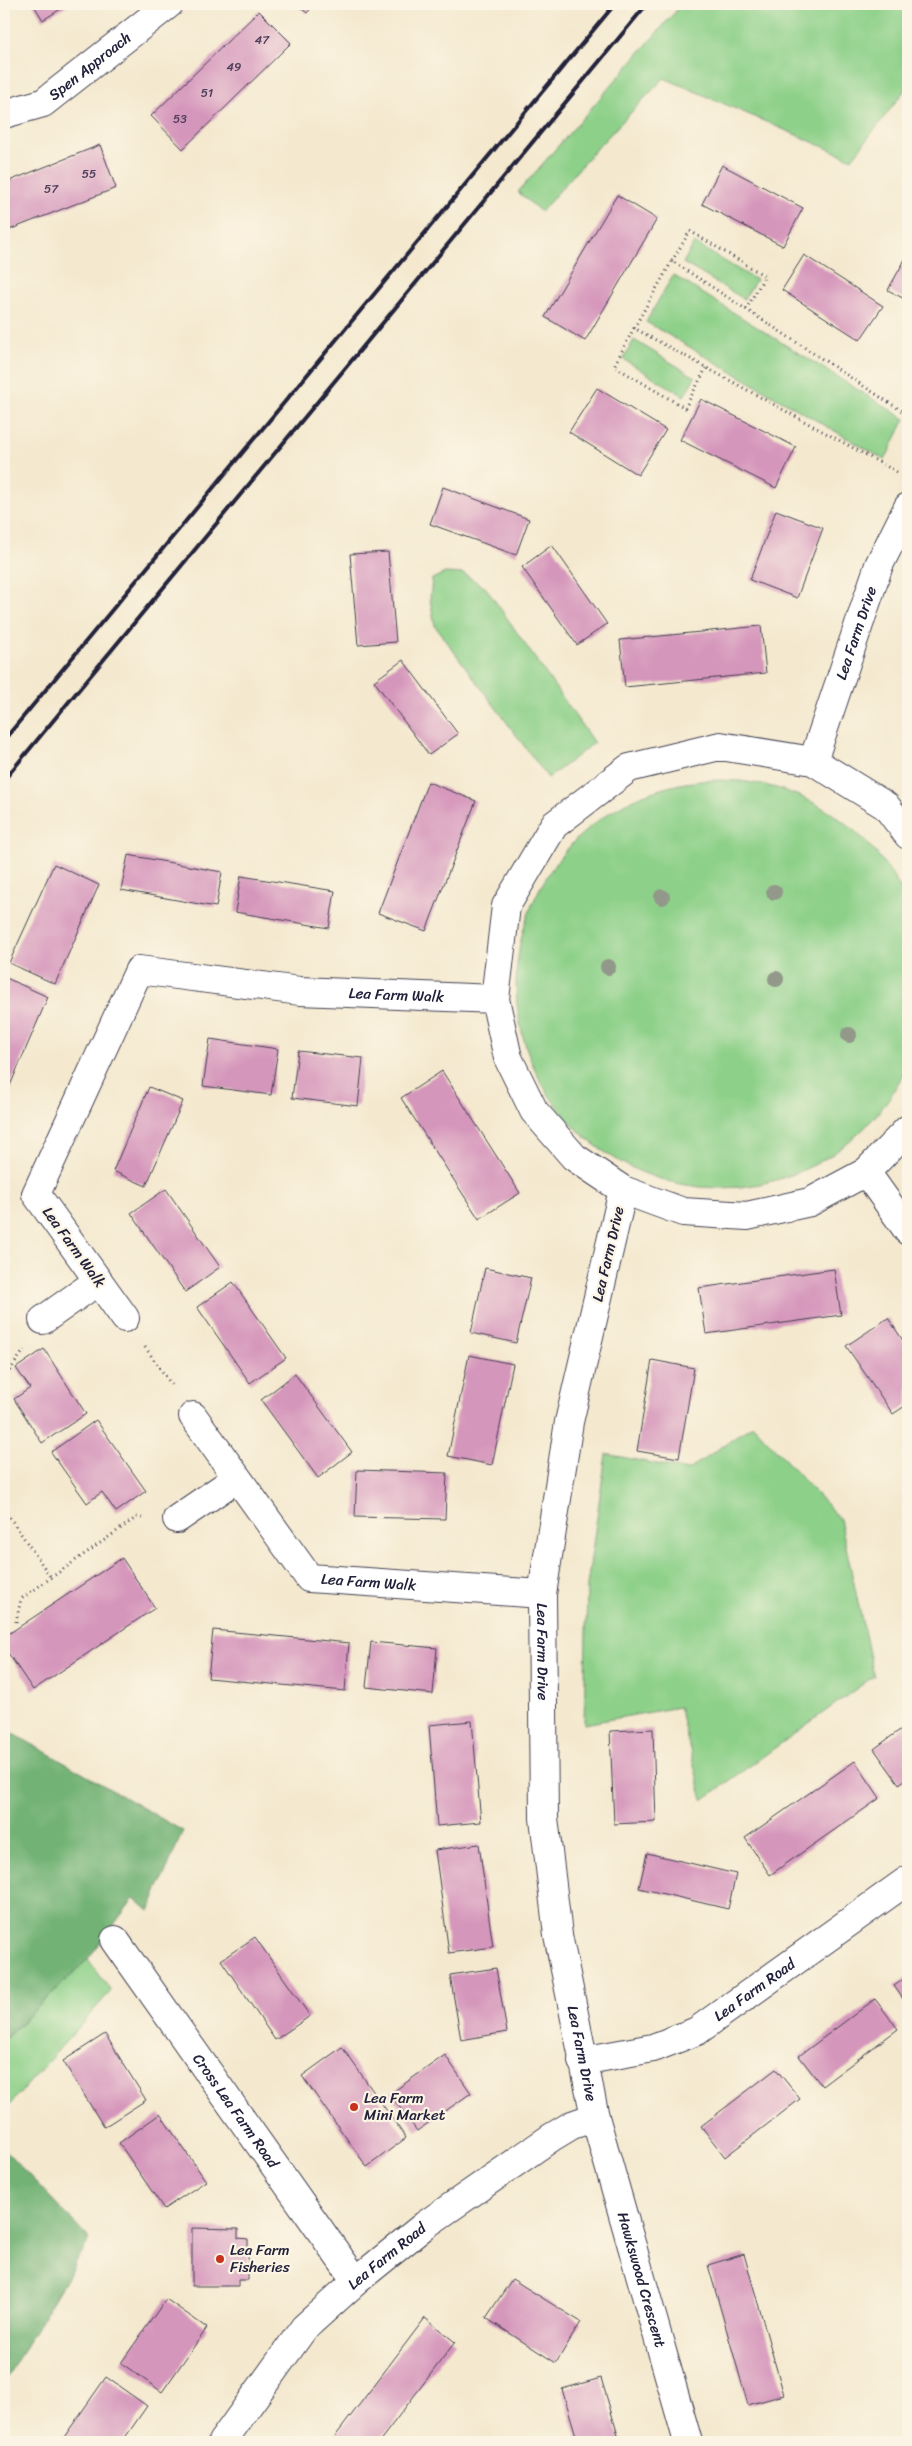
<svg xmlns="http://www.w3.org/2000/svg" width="912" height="2446" font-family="Sriracha,sans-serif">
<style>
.green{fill:#8dd089;stroke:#587962}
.forest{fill:#72b275;stroke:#4a6a58}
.building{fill:#d596bb}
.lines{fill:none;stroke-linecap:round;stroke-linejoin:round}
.street-casing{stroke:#424051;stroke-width:30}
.path{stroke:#424051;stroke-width:3;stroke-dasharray:1 4;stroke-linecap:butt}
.street{stroke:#fff;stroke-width:28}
.rail{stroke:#22223b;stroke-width:4}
.tree{fill:#92988a}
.poi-dot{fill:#c8321e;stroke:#fcf5e5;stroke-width:2}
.labels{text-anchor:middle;stroke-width:4.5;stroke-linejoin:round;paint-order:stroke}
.number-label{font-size:12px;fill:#4f3f5b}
.street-label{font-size:15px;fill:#22223b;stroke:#fcf5e5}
.poi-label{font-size:15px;fill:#22223b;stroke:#fcf5e5;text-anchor:start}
</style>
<rect width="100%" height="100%" fill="#fcf5e5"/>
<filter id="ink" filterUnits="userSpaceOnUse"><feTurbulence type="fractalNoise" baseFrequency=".02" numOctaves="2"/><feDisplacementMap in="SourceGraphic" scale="10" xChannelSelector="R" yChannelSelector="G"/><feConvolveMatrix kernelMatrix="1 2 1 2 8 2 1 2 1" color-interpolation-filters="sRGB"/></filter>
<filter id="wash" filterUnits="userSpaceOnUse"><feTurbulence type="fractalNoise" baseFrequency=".0096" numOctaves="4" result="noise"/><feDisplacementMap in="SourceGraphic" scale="20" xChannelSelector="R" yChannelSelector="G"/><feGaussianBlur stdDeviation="1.12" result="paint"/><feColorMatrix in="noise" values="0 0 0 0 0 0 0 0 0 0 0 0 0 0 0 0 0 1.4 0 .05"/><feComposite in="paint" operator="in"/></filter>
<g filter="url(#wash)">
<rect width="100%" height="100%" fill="#f4e9cf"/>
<g class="green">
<polygon points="682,4 908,4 908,86 852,159 664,78 595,150 541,212 518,192"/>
<polygon points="694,243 756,280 744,299 683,263"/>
<polygon points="673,275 905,419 885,460 646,322"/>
<polygon points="634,340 695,377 684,396 623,359"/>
<polygon points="445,573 464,574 486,588 594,743 548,778 435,626 430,599 432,579"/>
<circle cx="720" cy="984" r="204"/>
<polygon points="753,1425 840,1519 874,1676 703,1800 679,1707 584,1724 587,1586 606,1454 688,1470"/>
<polygon points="88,1959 111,1991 4,2111 4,2040"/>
</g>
<g class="forest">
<polygon points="4,1728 183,1831 149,1911 134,1898 88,1959 4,2039"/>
<polygon points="4,2149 90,2239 4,2382"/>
</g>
<g id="blocks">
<g class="building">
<polygon points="33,4 69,4 43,20"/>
<polygon points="296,4 315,4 307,13"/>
<polygon points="259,11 291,43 183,149 151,116"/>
<polygon points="4,27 8,40 4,41"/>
<polygon points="100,145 116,188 4,232 4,183"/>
<polygon points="722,165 803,208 783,246 702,204"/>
<polygon points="617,195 657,219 585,341 545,317"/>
<polygon points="908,254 908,301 888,290"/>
<polygon points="804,255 883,306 860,340 782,290"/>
<polygon points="597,388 666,430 638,475 569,432"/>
<polygon points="701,399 796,447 776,488 680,440"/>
<polygon points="443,487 529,519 516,555 430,524"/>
<polygon points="776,510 823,528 797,598 750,580"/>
<polygon points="552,545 607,624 577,645 522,567"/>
<polygon points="388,552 396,642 358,645 350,554"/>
<polygon points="761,626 766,673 625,687 620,640"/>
<polygon points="403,660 458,734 429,755 374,681"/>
<polygon points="428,782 476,801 426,931 378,913"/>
<polygon points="128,855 222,872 216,907 121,890"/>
<polygon points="54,864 99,885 55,984 9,963"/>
<polygon points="241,876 335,891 329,928 235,912"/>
<polygon points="4,977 48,997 6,1095 4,1094"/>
<polygon points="210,1039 278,1049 271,1095 203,1086"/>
<polygon points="298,1051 363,1058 358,1106 292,1098"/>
<polygon points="442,1071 520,1193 479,1219 401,1098"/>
<polygon points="149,1087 183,1101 146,1186 113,1171"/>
<polygon points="166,1189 220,1267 185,1292 131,1213"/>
<polygon points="485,1268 531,1278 516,1343 471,1333"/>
<polygon points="834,1269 841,1315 706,1334 699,1288"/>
<polygon points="233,1282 286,1358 250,1383 197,1307"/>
<polygon points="888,1318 908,1348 908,1404 893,1414 846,1346"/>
<polygon points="44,1349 86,1414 42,1443 14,1399 30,1388 16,1368"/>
<polygon points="469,1355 513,1364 492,1465 448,1456"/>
<polygon points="652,1360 694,1368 679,1458 637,1451"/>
<polygon points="295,1374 352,1452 318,1478 261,1400"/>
<polygon points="96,1420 146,1491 116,1512 102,1492 87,1503 51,1452"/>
<polygon points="357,1470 447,1473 445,1519 355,1517"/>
<polygon points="122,1558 155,1608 33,1690 4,1647 4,1637"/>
<polygon points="213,1630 349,1643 345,1691 208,1678"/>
<polygon points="371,1642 437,1648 433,1694 366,1687"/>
<polygon points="472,1721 481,1822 437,1826 429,1725"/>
<polygon points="908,1724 908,1778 899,1784 874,1749"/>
<polygon points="653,1729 656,1822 614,1824 610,1731"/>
<polygon points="855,1761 880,1798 770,1875 745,1838"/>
<polygon points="479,1844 493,1947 449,1953 435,1850"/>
<polygon points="647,1853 736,1874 728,1909 639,1888"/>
<polygon points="255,1937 310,2016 275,2040 221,1960"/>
<polygon points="496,1968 507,2032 461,2040 450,1975"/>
<polygon points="908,1976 908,2006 894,1986"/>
<polygon points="875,1999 898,2029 822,2086 799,2056"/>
<polygon points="105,2034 146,2100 104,2127 63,2061"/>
<polygon points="342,2047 406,2138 367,2167 302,2076"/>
<polygon points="445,2055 471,2093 417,2131 390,2094"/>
<polygon points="776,2069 800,2099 725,2157 701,2126"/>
<polygon points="160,2114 206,2181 164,2209 119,2143"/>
<polygon points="192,2228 238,2229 238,2238 248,2239 248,2280 238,2280 238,2286 192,2286"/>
<polygon points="744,2254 784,2395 748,2405 708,2265"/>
<polygon points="512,2279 581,2322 556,2363 486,2318"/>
<polygon points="166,2299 207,2328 162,2392 121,2363"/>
<polygon points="425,2318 455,2342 379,2442 331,2442"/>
<polygon points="106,2377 147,2406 122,2442 65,2442 62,2440"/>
<polygon points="601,2378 620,2442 578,2442 562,2389"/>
</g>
</g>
</g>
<g filter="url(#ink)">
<use href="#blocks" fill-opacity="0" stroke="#424051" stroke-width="1"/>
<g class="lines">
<g class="street-casing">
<g id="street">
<path id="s1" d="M4 114 43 103 169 4"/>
<path id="s2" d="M813 761 879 565 908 507"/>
<polyline points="908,835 886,806 813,761 720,746 629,768 554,825 506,906 495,999 508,1058 534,1111 574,1157 623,1190 683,1212 747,1216 810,1202 866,1172 908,1129"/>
<polyline points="866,1172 908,1231"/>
<path id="s3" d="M623 1190 569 1422 542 1594 544 1818 558 1935 595 2117 688 2442"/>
<path id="s4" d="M125 1318 36 1194 139 970 300 991 495 999"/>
<polyline points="43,1320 98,1281"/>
<path id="s5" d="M193 1416 309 1578 542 1594"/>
<polyline points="177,1519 237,1478"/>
<path id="s6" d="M115 1940 356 2281"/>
<path id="s7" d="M582 2061 653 2048 697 2031 908 1880"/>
<path id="s8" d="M222 2442 304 2328 356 2281 425 2225 552 2137 572 2125 595 2117"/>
</g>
</g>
<g class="path">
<polyline points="672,261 690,231 765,276 746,309"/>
<polyline points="634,328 614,366 685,408 706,368"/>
<polyline points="897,472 634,328 672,261 908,415"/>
<polyline points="145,1347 173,1387"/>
<polyline points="4,1379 24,1350"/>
<polyline points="4,1509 50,1576"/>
<polyline points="16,1622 21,1599 137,1517 142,1518"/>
</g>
<use href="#street" class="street"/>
<g class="rail">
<polyline points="4,740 615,4"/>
<polyline points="4,780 647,4"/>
</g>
</g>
<g class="tree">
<circle cx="774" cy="892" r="8"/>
<circle cx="662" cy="897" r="8"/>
<circle cx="608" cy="967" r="8"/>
<circle cx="776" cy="979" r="8"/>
<circle cx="849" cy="1035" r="8"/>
</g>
</g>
<g class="poi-dot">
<circle cx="354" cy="2107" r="5"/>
<circle cx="220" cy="2259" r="5"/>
</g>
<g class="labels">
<g class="number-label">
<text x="262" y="44">47</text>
<text x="234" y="71">49</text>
<text x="207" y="97">51</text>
<text x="180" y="123">53</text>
<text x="89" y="178">55</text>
<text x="51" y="193">57</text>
</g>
<g class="street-label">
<text dy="5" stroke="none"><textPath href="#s1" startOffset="100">Spen Approach</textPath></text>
<text dy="5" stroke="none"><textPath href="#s2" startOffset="135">Lea Farm Drive</textPath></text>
<text dy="5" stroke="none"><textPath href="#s4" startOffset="658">Lea Farm Walk</textPath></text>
<text transform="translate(74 1247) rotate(54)" y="5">Lea Farm Walk</text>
<text transform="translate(608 1254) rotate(-77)" y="5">Lea Farm Drive</text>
<text dy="5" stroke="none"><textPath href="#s5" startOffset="259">Lea Farm Walk</textPath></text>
<text dy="5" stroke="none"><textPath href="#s3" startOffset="470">Lea Farm Drive</textPath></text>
<text dy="5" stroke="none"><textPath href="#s7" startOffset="190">Lea Farm Road</textPath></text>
<text dy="5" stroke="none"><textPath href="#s3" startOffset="875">Lea Farm Drive</textPath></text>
<text dy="5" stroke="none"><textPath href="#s6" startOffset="209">Cross Lea Farm Road</textPath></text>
<text dy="5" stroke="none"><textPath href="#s8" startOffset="250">Lea Farm Road</textPath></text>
<text dy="5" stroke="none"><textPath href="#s3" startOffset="1109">Hawkswood Crescent</textPath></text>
</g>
<g class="poi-label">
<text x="364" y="2103">Lea Farm<tspan x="364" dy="17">Mini Market</tspan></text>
<text x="230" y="2255">Lea Farm<tspan x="230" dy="17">Fisheries</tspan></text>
</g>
</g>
<rect width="912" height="2446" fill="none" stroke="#fcf5e5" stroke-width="20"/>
</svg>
